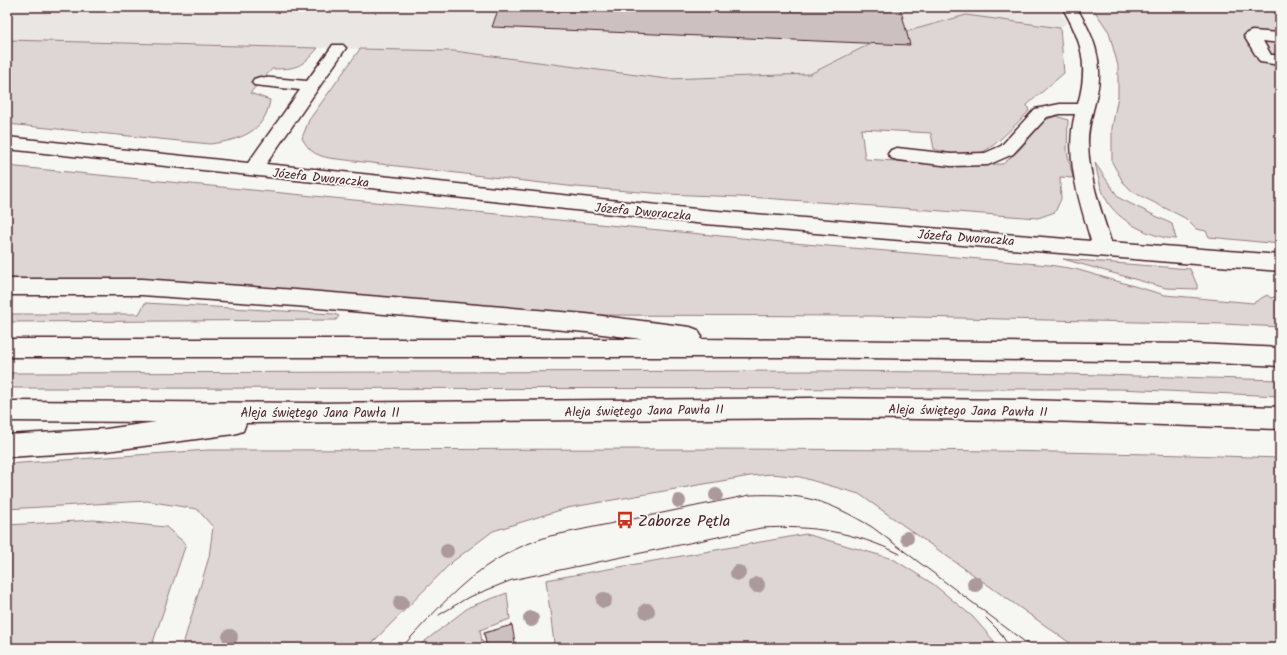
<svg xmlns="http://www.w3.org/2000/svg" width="1287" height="655" font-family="Kalam,sans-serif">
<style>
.built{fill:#e9e6e3}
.green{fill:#ddd6d5;stroke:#947a80}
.building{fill:#ccc1c0;stroke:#4a1f2b}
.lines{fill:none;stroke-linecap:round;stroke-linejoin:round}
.minor-casing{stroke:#4a1f2b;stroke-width:3}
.major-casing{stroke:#4a1f2b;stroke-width:3}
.minor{fill:#f6f6f2;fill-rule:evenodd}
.major{fill:#f6f6f2;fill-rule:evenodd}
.tram{stroke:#4a1f2b;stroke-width:1}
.tree{fill:#ac999c}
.labels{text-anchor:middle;stroke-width:3.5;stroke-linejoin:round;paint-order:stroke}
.street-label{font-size:13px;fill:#4a1f2b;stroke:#f6f6f2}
.near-poi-label{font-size:16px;fill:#4a1f2b;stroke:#f6f6f2;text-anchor:start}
</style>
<rect width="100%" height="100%" fill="#f6f6f2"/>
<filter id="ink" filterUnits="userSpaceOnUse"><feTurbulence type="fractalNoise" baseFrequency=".025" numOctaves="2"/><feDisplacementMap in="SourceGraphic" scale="8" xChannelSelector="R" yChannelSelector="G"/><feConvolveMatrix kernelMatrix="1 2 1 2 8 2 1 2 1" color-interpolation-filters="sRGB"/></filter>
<g filter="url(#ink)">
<polygon class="built" points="7,7 1057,7 1067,22 1060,28 966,15 880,39 810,74 667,79 454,51 7,40"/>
<g class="green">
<polygon points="1092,7 1280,7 1280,244 1209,237 1206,231 1196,229 1185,218 1133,192 1123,182 1112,162 1112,128 1118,96 1118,66 1109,32"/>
<path d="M966 15 1060 28 1064 73 1027 105 1029 111C1018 122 992 151 977 154 963 157 947 153 934 149L931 133 861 129 865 159 956 165 1003 164 1021 148 1045 120 1056 116 1068 120 1067 151 1073 178 1060 177 1061 199 1055 212 1038 218 763 198 666 194 576 187 329 158C315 155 309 151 302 138L309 120 360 49 454 51 667 79 810 74 880 39Z"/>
<path d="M7 40 318 48C302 67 297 69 272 69L250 93 270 100C265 133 239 140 210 144L7 124Z"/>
<path d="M1095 163 1119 198 1172 224 1176 239C1152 238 1117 221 1106 199 1100 188 1098 175 1095 163Z"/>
<polygon points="7,166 782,242 1049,265 1075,269 1165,295 1253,303 1267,295 1271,298 1280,295 1280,327 1224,324 871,316 589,315 238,285 87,280 7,280"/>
<polygon points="1063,259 1190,269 1197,285 1197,289 1166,288"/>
<polygon points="145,303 334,314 339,316 336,320 7,322 7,314 139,314"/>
<polygon points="826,371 1030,373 1280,380 1280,396 1119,389 7,388 7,373"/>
<path d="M208 450C566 450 923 445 1280 458V648H1077L859 494 800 477 772 474 750 476 567 508 493 531 452 562 367 648H182L209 557 213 527 197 509 147 501 7 509V464Z"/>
<polygon points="94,520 166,527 186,544 151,648 7,648 7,525"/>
<polygon points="806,534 893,559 933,584 973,617 1000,648 538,648 554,643 546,580"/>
<polygon points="507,593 510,619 480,630 483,648 416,648 469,607"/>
</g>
<g class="building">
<polygon points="7,7 106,7 101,11"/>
<polygon points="499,7 900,7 910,45 492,27"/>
<polygon points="512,625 516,648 487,648 484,633"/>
</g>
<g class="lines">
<g class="minor-casing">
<g id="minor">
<path d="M1062 7H1076C1093 34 1104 61 1097 93 1094 110 1087 127 1088 144 1089 178 1101 210 1111 242L1280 255V271L705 224 7 149V137L248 163 300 90 254 85 252 82 254 79 260 77 307 81 333 45H343L346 48 266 164 705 210 1091 241C1079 199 1064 157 1075 114H1060L1047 117 1013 154 988 165 951 166 897 160 891 158 888 154 891 150 897 148 951 154 985 153 1001 146 1035 109 1060 104H1078C1089 65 1082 41 1062 7Z"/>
<polygon points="1252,31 1280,33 1280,43 1263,41 1271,55 1280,55 1280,65 1260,62 1244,36 1247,33"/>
</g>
</g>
<g class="major-casing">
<g id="major">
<polygon points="7,279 142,279 296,290 586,314 690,327 698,330 701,336 700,339 1193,344 1280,348 1280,366 1193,362 787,357 7,357 7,339 642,339 586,332 296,306 142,295 7,295"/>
<polygon points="812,398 1022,400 1280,407 1280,429 1022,420 812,418 246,423 243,431 234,434 106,451 7,457 7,435 106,429 156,422 7,421 7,401 310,403"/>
</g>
</g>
<use href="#minor" class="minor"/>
<use href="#major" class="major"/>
<g class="tram">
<path d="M439 615 467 598 512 580 761 528C811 525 855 532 900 554"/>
<polyline points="986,618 999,631 1010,648"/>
<path d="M401 648C449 597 480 557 550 536L750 495C803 493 827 500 872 527L1033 648"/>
</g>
</g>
<g class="tree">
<circle cx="716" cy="495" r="7"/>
<circle cx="679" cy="501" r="7"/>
<circle cx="907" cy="538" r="7"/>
<circle cx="447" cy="551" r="7"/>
<circle cx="738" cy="573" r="8"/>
<circle cx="975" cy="584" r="8"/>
<circle cx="757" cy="585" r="8"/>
<circle cx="604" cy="600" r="8"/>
<circle cx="401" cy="603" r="8"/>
<circle cx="647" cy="611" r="8"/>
<circle cx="531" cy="619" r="8"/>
<circle cx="230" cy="637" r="8"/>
</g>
</g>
<defs>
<g id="bus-bare" transform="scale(1.38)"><path d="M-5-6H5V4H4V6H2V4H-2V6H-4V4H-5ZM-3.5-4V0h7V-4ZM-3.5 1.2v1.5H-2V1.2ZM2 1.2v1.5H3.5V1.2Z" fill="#c8321e" stroke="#f6f6f2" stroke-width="2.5" paint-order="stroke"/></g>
</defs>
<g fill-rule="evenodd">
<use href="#bus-bare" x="625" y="520"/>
</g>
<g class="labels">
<g class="street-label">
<text transform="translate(321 177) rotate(6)" y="5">Józefa Dworaczka</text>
<text transform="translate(643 211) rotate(5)" y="5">Józefa Dworaczka</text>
<text transform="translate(966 237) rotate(4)" y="5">Józefa Dworaczka</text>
<text transform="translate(644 410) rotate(-1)" y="5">Aleja świętego Jana Pawła II</text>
<text transform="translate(968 410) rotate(1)" y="5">Aleja świętego Jana Pawła II</text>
<text x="320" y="417">Aleja świętego Jana Pawła II</text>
</g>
<g class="near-poi-label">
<text x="638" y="526">Zaborze Pętla</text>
</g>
</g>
<rect width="1287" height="655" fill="none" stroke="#f6f6f2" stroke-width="24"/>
<rect x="12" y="12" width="1263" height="631" fill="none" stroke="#4a1f2b" stroke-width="1.5" filter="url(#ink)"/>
</svg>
